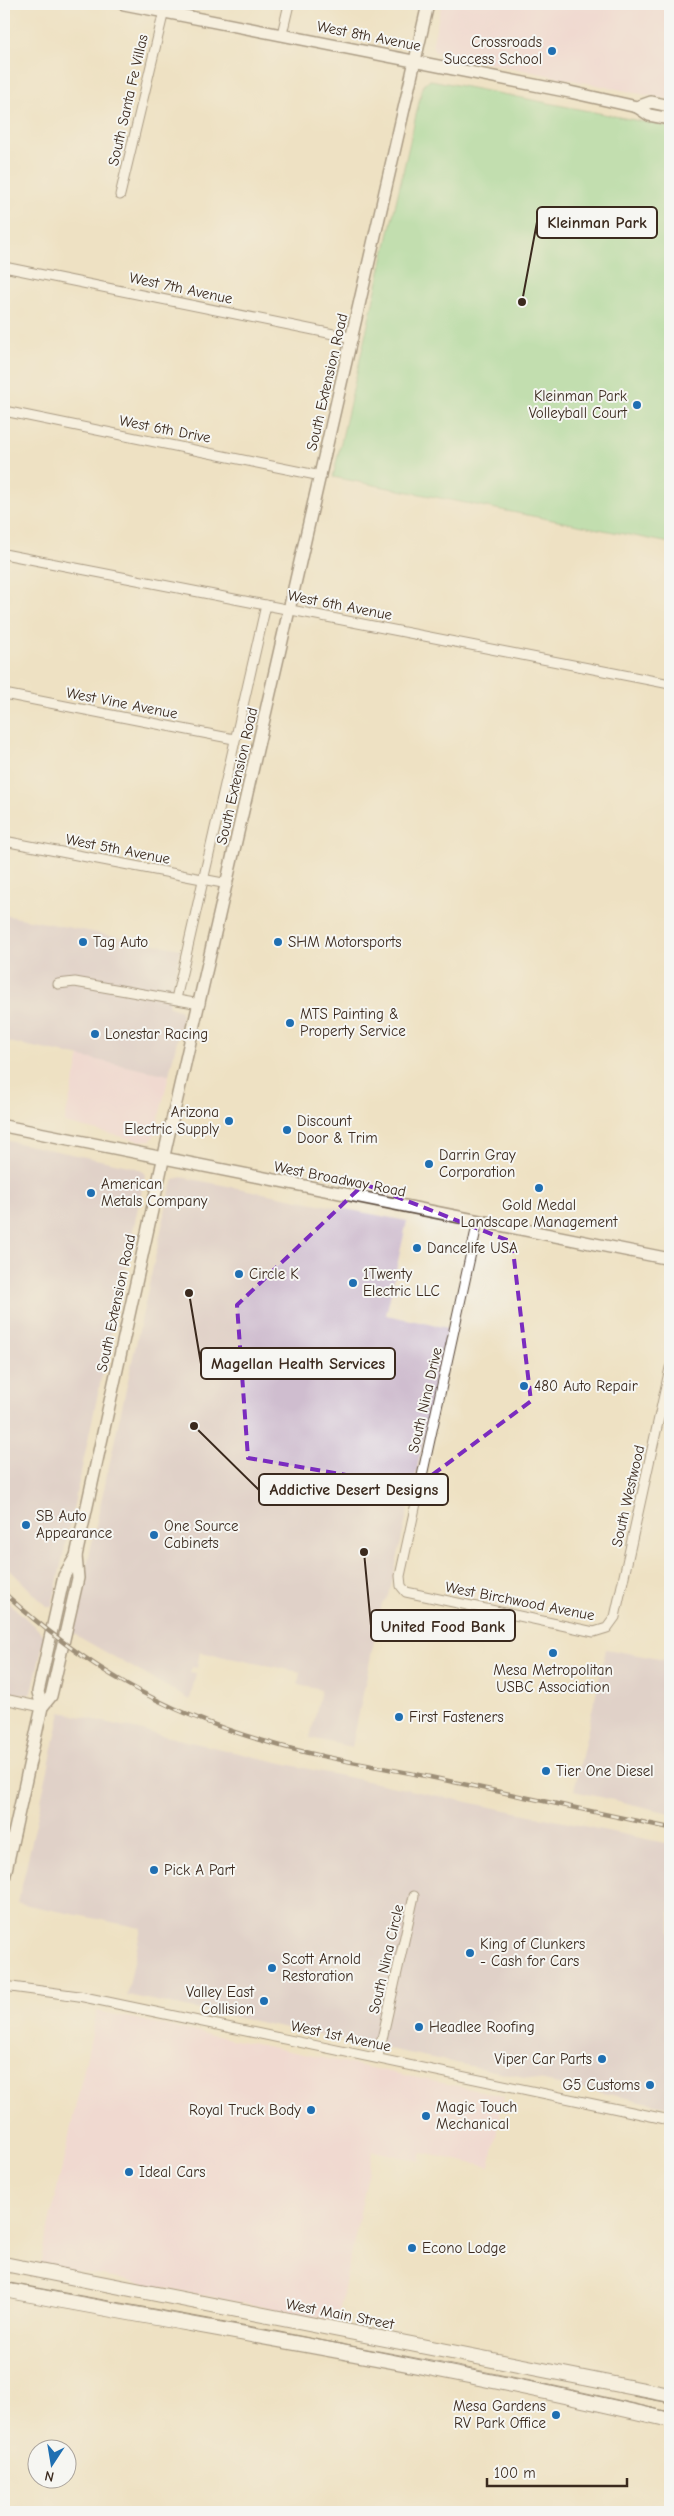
<svg xmlns="http://www.w3.org/2000/svg" width="674" height="2516" font-family="'Comic Neue',sans-serif">
<style>
.built{fill:#f2cfe1}
.industrial{fill:#cfbdcf}
.green{fill:#8cda98;stroke:#64825b}
.lines{fill:none;stroke-linecap:round;stroke-linejoin:round}
.street-casing{stroke:#564537;stroke-width:11}
.secondary-casing{stroke:#564537;stroke-width:14}
.primary-casing{stroke:#564537;stroke-width:16}
.street{stroke:#fff;stroke-width:9}
.secondary{stroke:#fff;stroke-width:11}
.primary{stroke:#fff;stroke-width:14}
.tram{stroke:#3b2a1e;stroke-width:1}
.rail-casing{stroke:#3b2a1e;stroke-width:4.5}
.rail{stroke:#f6f6f2;stroke-width:2.5;stroke-dasharray:8;stroke-linecap:butt}
.marked{fill:none;stroke:#7b2cbf;stroke-width:4;stroke-dasharray:10 6;stroke-linejoin:round}
.poi-dot{fill:#1f6fb2;stroke:#f6f6f2;stroke-width:2}
.labels{text-anchor:middle;stroke-width:4;stroke-linejoin:round;paint-order:stroke}
.street-label{font-size:15px;fill:#3b2a1e;stroke:#f6f6f2}
.poi-label{font-size:15px;fill:#3b2a1e;stroke:#f6f6f2;text-anchor:start}
.leader{fill:none;stroke:#3b2a1e;stroke-width:2}
.callout-dot{fill:#3b2a1e;stroke:#f6f6f2;stroke-width:2}
.callout{fill:#f6f6f2;stroke:#3b2a1e;stroke-width:2}
.callout-label{font-size:16px;text-anchor:middle;font-weight:bold;fill:#3b2a1e}
</style>
<rect width="100%" height="100%" fill="#f6f6f2"/>
<filter id="ink" filterUnits="userSpaceOnUse"><feTurbulence type="fractalNoise" baseFrequency=".02" numOctaves="2"/><feDisplacementMap in="SourceGraphic" scale="10" xChannelSelector="R" yChannelSelector="G"/><feConvolveMatrix kernelMatrix="1 2 1 2 8 2 1 2 1" color-interpolation-filters="sRGB"/></filter>
<filter id="wash" filterUnits="userSpaceOnUse"><feTurbulence type="fractalNoise" baseFrequency=".0096" numOctaves="4" result="noise"/><feDisplacementMap in="SourceGraphic" scale="20" xChannelSelector="R" yChannelSelector="G"/><feGaussianBlur stdDeviation="1.12" result="paint"/><feColorMatrix in="noise" values="0 0 0 0 0 0 0 0 0 0 0 0 0 0 0 0 0 1.4 0 .05"/><feComposite in="paint" operator="in"/></filter>
<g filter="url(#wash)">
<rect width="100%" height="100%" fill="#eee1c3"/>
<g class="built">
<polygon points="442,4 670,4 670,100 435,52 432,45"/>
<polygon points="80,1056 169,1075 155,1134 151,1140 140,1141 64,1123"/>
<polygon points="97,2011 504,2096 490,2167 422,2153 420,2161 373,2151 337,2321 40,2264"/>
</g>
<g class="industrial">
<polygon points="4,915 181,949 168,1006 181,1011 182,1019 169,1075 4,1041"/>
<polygon points="4,1140 134,1167 142,1171 145,1175 52,1607 46,1606 4,1564"/>
<polygon points="181,1177 407,1221 386,1315 448,1328 389,1596 382,1603 352,1747 310,1738 321,1690 298,1685 300,1672 200,1652 197,1668 192,1667 190,1672 196,1673 190,1700 72,1633 170,1190 174,1180"/>
<polygon points="4,1598 45,1636 32,1692 28,1695 4,1692"/>
<polygon points="606,1649 670,1661 670,1813 574,1791"/>
<polygon points="61,1712 304,1768 670,1844 670,2107 127,1995 141,1928 18,1903"/>
</g>
<polygon class="green" points="431,80 670,127 670,543 333,477 422,89 424,83"/>
</g>
<g filter="url(#ink)">
<g class="lines">
<g class="street-casing">
<g id="street">
<polyline points="282,34 289,4"/>
<polyline points="120,195 164,11"/>
<polyline points="4,267 353,338"/>
<polyline points="4,411 321,476"/>
<polyline points="4,554 670,684"/>
<polyline points="4,694 234,739"/>
<polyline points="4,841 228,884"/>
<polyline points="58,984 75,982 200,1004"/>
<polyline points="176,999 266,605"/>
<polyline points="478,1221 400,1576 401,1586 406,1592 594,1632 607,1628 615,1617 670,1368"/>
<polyline points="4,1699 42,1707"/>
<polyline points="4,1986 79,1996 670,2120"/>
<polyline points="378,2057 414,1896"/>
</g>
</g>
<g class="secondary-casing">
<g id="secondary">
<polyline points="124,4 570,92 637,107 649,115 670,119"/>
<polyline points="637,107 651,102 670,106"/>
<polyline points="4,1126 670,1259"/>
<polyline points="42,1707 38,1692 64,1576 76,1556 167,1142 428,4"/>
<polyline points="4,1879 42,1707 51,1696 78,1578 76,1556"/>
</g>
</g>
<g class="primary-casing">
<g id="primary">
<polyline points="4,2264 670,2395"/>
<path d="M4 2290C226 2332 450 2367 670 2420"/>
</g>
</g>
<use href="#street" class="street"/>
<use href="#secondary" class="secondary"/>
<use href="#primary" class="primary"/>
<g class="tram">
<polyline points="4,2282 264,2329 533,2382 670,2412"/>
<polyline points="633,2396 670,2403"/>
</g>
<g class="rail-casing">
<path id="rail" d="M4 1593C84 1666 162 1712 267 1742 320 1758 376 1766 430 1777 510 1794 590 1811 670 1828"/>
</g>
<use href="#rail" class="rail"/>
</g>
</g>
<path d="M0 0H674V2516H0ZM364 1184 512 1242 531 1401 416 1487 248 1458 237 1305Z" fill="#eee1c3" fill-opacity=".55" fill-rule="evenodd"/>
<path class="marked" d="M364 1184 512 1242 531 1401 416 1487 248 1458 237 1305Z"/>
<g class="poi-dot">
<circle cx="552" cy="51" r="5"/>
<circle cx="637" cy="405" r="5"/>
<circle cx="83" cy="942" r="5"/>
<circle cx="278" cy="942" r="5"/>
<circle cx="290" cy="1023" r="5"/>
<circle cx="95" cy="1034" r="5"/>
<circle cx="229" cy="1121" r="5"/>
<circle cx="287" cy="1130" r="5"/>
<circle cx="429" cy="1164" r="5"/>
<circle cx="539" cy="1188" r="5"/>
<circle cx="91" cy="1193" r="5"/>
<circle cx="417" cy="1248" r="5"/>
<circle cx="239" cy="1274" r="5"/>
<circle cx="353" cy="1283" r="5"/>
<circle cx="524" cy="1386" r="5"/>
<circle cx="26" cy="1525" r="5"/>
<circle cx="154" cy="1535" r="5"/>
<circle cx="553" cy="1653" r="5"/>
<circle cx="399" cy="1717" r="5"/>
<circle cx="546" cy="1771" r="5"/>
<circle cx="154" cy="1870" r="5"/>
<circle cx="470" cy="1953" r="5"/>
<circle cx="272" cy="1968" r="5"/>
<circle cx="264" cy="2001" r="5"/>
<circle cx="419" cy="2027" r="5"/>
<circle cx="602" cy="2059" r="5"/>
<circle cx="650" cy="2085" r="5"/>
<circle cx="311" cy="2110" r="5"/>
<circle cx="426" cy="2116" r="5"/>
<circle cx="129" cy="2172" r="5"/>
<circle cx="412" cy="2248" r="5"/>
<circle cx="556" cy="2415" r="5"/>
</g>
<g class="labels">
<g class="street-label">
<text transform="translate(369 36) rotate(11)" y="5">West 8th Avenue</text>
<text transform="translate(128 100) rotate(-77)" y="5">South Santa Fe Villas</text>
<text transform="translate(181 288) rotate(12)" y="5">West 7th Avenue</text>
<text transform="translate(327 382) rotate(-77)" y="5">South Extension Road</text>
<text transform="translate(165 429) rotate(11)" y="5">West 6th Drive</text>
<text transform="translate(340 605) rotate(11)" y="5">West 6th Avenue</text>
<text transform="translate(122 703) rotate(11)" y="5">West Vine Avenue</text>
<text transform="translate(237 776) rotate(-77)" y="5">South Extension Road</text>
<text transform="translate(118 849) rotate(11)" y="5">West 5th Avenue</text>
<text transform="translate(340 1179) rotate(11)" y="5">West Broadway Road</text>
<text transform="translate(116 1303) rotate(-78)" y="5">South Extension Road</text>
<text transform="translate(425 1400) rotate(-77)" y="5">South Nina Drive</text>
<text transform="translate(628 1496) rotate(-77)" y="5">South Westwood</text>
<text transform="translate(520 1601) rotate(11)" y="5">West Birchwood Avenue</text>
<text transform="translate(386 1959) rotate(-77)" y="5">South Nina Circle</text>
<text transform="translate(341 2036) rotate(12)" y="5">West 1st Avenue</text>
<text transform="translate(340 2314) rotate(11)" y="5">West Main Street</text>
</g>
<g class="poi-label">
<text x="542" y="47" text-anchor="end">Crossroads<tspan x="542" dy="17">Success School</tspan></text>
<text x="627" y="401" text-anchor="end">Kleinman Park<tspan x="627" dy="17">Volleyball Court</tspan></text>
<text x="93" y="947">Tag Auto</text>
<text x="288" y="947">SHM Motorsports</text>
<text x="300" y="1019">MTS Painting &amp;<tspan x="300" dy="17">Property Service</tspan></text>
<text x="105" y="1039">Lonestar Racing</text>
<text x="219" y="1117" text-anchor="end">Arizona<tspan x="219" dy="17">Electric Supply</tspan></text>
<text x="297" y="1126">Discount<tspan x="297" dy="17">Door &amp; Trim</tspan></text>
<text x="439" y="1160">Darrin Gray<tspan x="439" dy="17">Corporation</tspan></text>
<text x="101" y="1189">American<tspan x="101" dy="17">Metals Company</tspan></text>
<text x="539" y="1210" text-anchor="middle">Gold Medal<tspan x="539" dy="17">Landscape Management</tspan></text>
<text x="427" y="1253">Dancelife USA</text>
<text x="249" y="1279">Circle K</text>
<text x="363" y="1279">1Twenty<tspan x="363" dy="17">Electric LLC</tspan></text>
<text x="534" y="1391">480 Auto Repair</text>
<text x="36" y="1521">SB Auto<tspan x="36" dy="17">Appearance</tspan></text>
<text x="164" y="1531">One Source<tspan x="164" dy="17">Cabinets</tspan></text>
<text x="553" y="1675" text-anchor="middle">Mesa Metropolitan<tspan x="553" dy="17">USBC Association</tspan></text>
<text x="409" y="1722">First Fasteners</text>
<text x="556" y="1776">Tier One Diesel</text>
<text x="164" y="1875">Pick A Part</text>
<text x="480" y="1949">King of Clunkers<tspan x="480" dy="17">- Cash for Cars</tspan></text>
<text x="282" y="1964">Scott Arnold<tspan x="282" dy="17">Restoration</tspan></text>
<text x="254" y="1997" text-anchor="end">Valley East<tspan x="254" dy="17">Collision</tspan></text>
<text x="429" y="2032">Headlee Roofing</text>
<text x="592" y="2064" text-anchor="end">Viper Car Parts</text>
<text x="640" y="2090" text-anchor="end">G5 Customs</text>
<text x="436" y="2112">Magic Touch<tspan x="436" dy="17">Mechanical</tspan></text>
<text x="301" y="2115" text-anchor="end">Royal Truck Body</text>
<text x="139" y="2177">Ideal Cars</text>
<text x="422" y="2253">Econo Lodge</text>
<text x="546" y="2411" text-anchor="end">Mesa Gardens<tspan x="546" dy="17">RV Park Office</tspan></text>
</g>
</g>
<path class="leader" d="M522 302L537 222M189 1293L201 1364M194 1426L259 1490M364 1552L371 1626"/>
<g class="callout-dot">
<circle cx="522" cy="302" r="5"/>
<circle cx="189" cy="1293" r="5"/>
<circle cx="194" cy="1426" r="5"/>
<circle cx="364" cy="1552" r="5"/>
</g>
<g class="callout">
<rect x="537" y="207" width="120" height="31" rx="5"/>
<rect x="201" y="1348" width="194" height="31" rx="5"/>
<rect x="259" y="1474" width="189" height="31" rx="5"/>
<rect x="371" y="1610" width="144" height="31" rx="5"/>
</g>
<g class="callout-label">
<text x="597" y="228">Kleinman Park</text>
<text x="298" y="1369">Magellan Health Services</text>
<text x="354" y="1495">Addictive Desert Designs</text>
<text x="443" y="1632">United Food Bank</text>
</g>
<rect width="674" height="2516" fill="none" stroke="#f6f6f2" stroke-width="20"/>
<g transform="translate(52 2464) rotate(192)"><circle r="24" fill="#f6f6f2" stroke="#aba49d"/>
<path d="M0-4L9 19L0 12L-9 19Z" fill="#1f6fb2"/>
<text y="-8" font-size="14" font-weight="bold" text-anchor="middle" fill="#3b2a1e">N</text>
</g>
<path d="M487 2478v8h140v-8" fill="none" stroke="#3b2a1e" stroke-width="2.5"/>
<text x="494" y="2478" font-size="15" fill="#3b2a1e" stroke="#f6f6f2" stroke-width="4" paint-order="stroke">100 m</text>
</svg>
